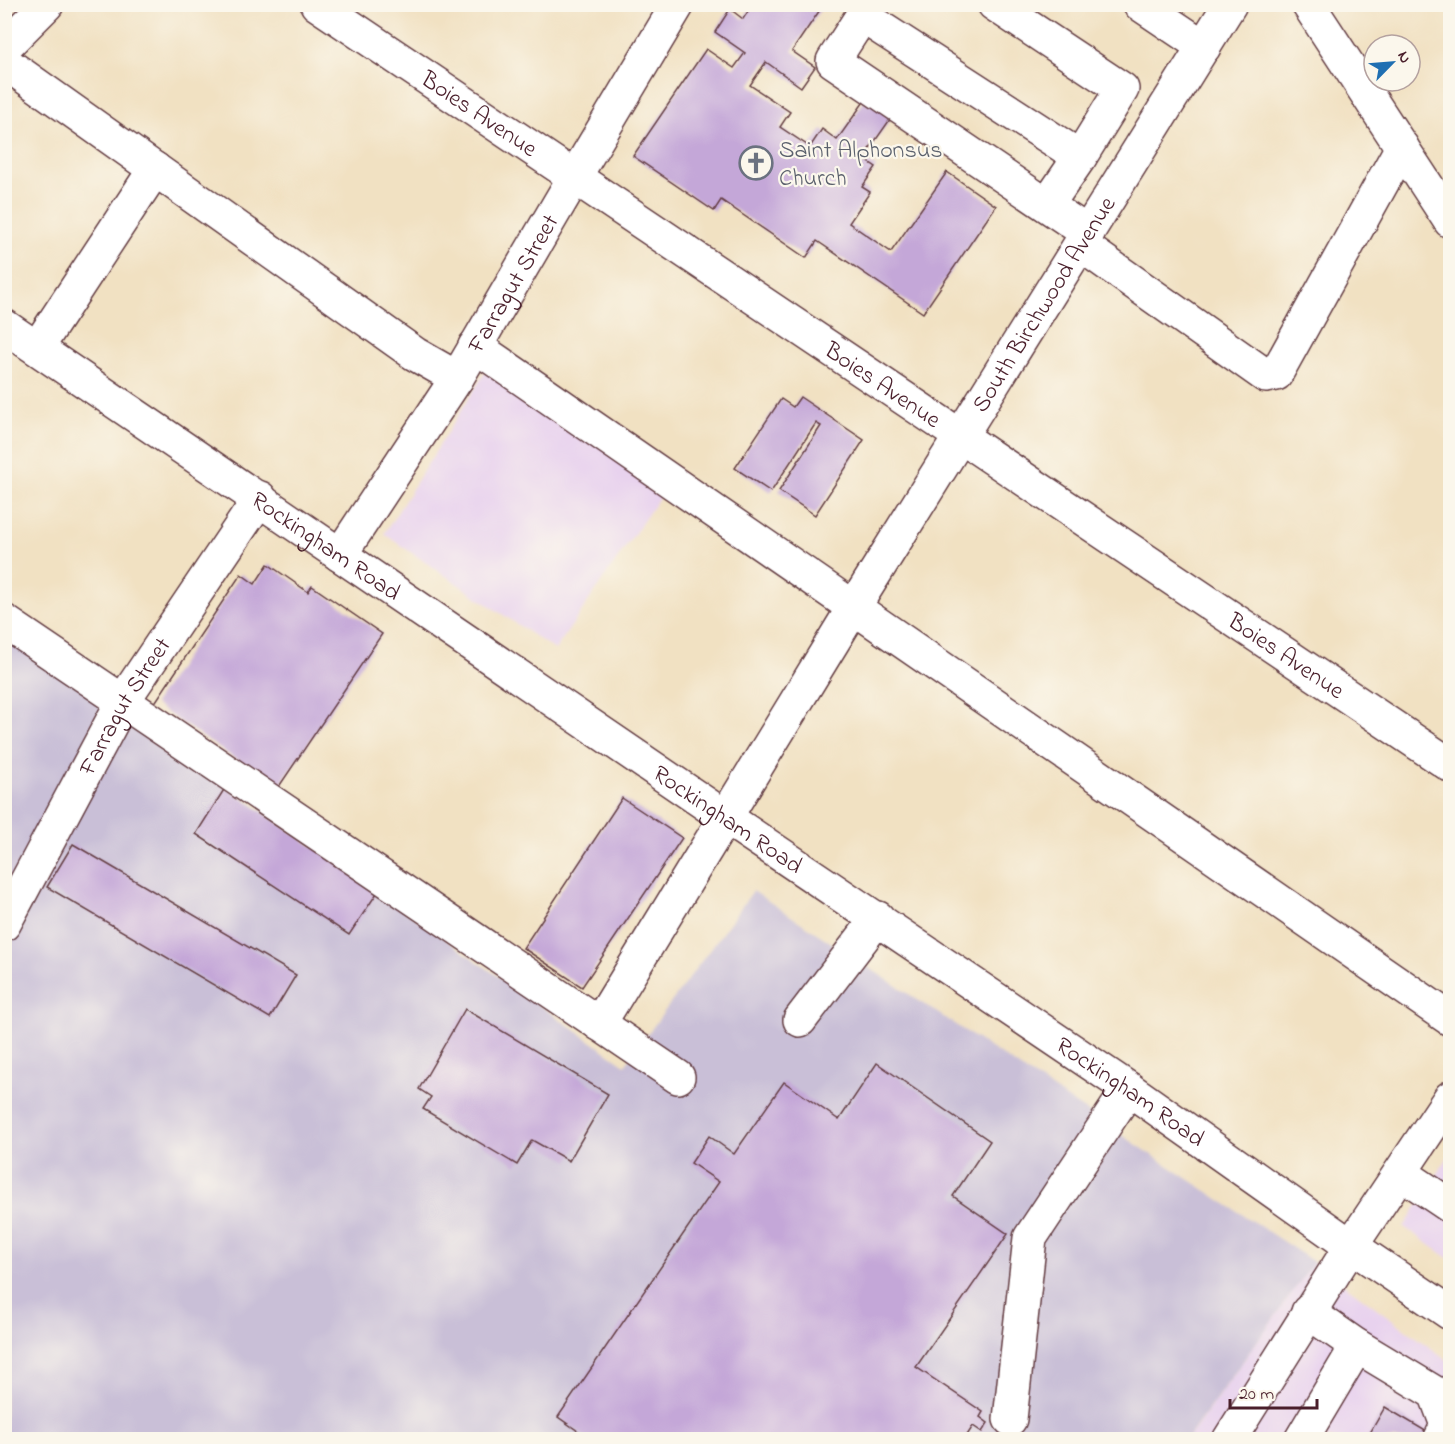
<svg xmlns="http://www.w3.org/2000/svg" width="1455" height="1444" font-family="'Indie Flower',sans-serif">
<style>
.built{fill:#e8d2ee}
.industrial{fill:#c9bfd7}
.building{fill:#c4a7d8}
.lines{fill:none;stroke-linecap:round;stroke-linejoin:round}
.minor-casing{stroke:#633c42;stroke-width:36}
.minor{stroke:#fff;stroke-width:33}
.labels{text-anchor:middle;stroke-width:4.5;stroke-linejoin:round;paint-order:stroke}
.street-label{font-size:24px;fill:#4a1f2b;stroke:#fbf7ec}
.worship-label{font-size:24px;fill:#5b616d;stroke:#fbf7ec;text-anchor:start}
</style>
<rect width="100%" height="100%" fill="#fbf7ec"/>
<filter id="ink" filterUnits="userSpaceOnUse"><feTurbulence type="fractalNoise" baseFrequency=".0167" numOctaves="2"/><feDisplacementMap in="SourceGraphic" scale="12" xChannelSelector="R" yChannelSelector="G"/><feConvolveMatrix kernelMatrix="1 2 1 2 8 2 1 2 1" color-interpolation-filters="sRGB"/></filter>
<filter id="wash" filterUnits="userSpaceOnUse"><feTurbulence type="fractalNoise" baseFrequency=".008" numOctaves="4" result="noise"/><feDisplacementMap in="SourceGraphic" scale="24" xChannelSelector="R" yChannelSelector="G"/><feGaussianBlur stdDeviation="1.35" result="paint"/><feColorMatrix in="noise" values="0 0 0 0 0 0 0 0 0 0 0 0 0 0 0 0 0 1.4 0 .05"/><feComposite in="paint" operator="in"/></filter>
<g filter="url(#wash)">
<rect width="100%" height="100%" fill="#f1e1c2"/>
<g class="built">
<polygon points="489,366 665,489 555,650 384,534"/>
<polygon points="1450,1154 1450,1259 1404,1227"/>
<polygon points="1314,1262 1450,1362 1450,1439 1187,1440"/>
</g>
<polygon class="industrial" points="4,636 142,727 625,1065 753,891 1314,1262 1187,1439 5,1439"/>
<g id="blocks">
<g class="building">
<polygon points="753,4 824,4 792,51 815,67 801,87 766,62 750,85 790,112 780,127 810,147 822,129 837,140 870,93 896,111 863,158 876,167 862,187 870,192 849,223 891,252 947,172 996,206 923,313 817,241 806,258 721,200 714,211 633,156 706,49 734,68 745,53 715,32 730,9 743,19"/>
<polygon points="800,397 864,440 815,515 779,491 821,426 816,423 771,492 735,468 781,399 793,407"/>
<polygon points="268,564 308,592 312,586 382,634 278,788 154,704 241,574 255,584"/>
<polygon points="225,788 379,890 349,935 196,834"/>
<polygon points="622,798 682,838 582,987 523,948"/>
<polygon points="73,844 296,975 270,1018 47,887"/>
<polygon points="465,1009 608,1094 569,1161 532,1140 517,1165 423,1109 431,1097 419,1089"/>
<polygon points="877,1063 990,1141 953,1196 1008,1234 916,1367 983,1412 980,1417 988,1423 982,1432 973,1426 964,1440 591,1440 558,1417 719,1182 691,1163 709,1136 734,1154 784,1082 839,1120"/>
<polygon points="1385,1407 1429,1433 1425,1440 1366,1440"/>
</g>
</g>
</g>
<g filter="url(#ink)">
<use href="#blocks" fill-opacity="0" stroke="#633c42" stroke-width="1.5"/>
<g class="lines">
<g class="minor-casing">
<g id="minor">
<path id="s1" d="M317 4 1450 765"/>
<polyline points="869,4 862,16 1080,157 1122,89 994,4"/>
<polyline points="1140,4 1204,47"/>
<polyline points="1308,4 1450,221"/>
<polyline points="862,16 833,61 1088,233"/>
<polyline points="4,47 47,4"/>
<polyline points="4,62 415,354 457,378"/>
<polyline points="1047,205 1080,157"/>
<polyline points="1081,245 1266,376 1276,374 1402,147"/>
<path id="s2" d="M4 326 725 817 1129 1089 1351 1246 1450 1313"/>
<polyline points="475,346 1450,1019"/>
<polyline points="37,348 155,169"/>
<path id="s3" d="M340 555 457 378 574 178 678 4"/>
<polyline points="4,621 678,1077"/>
<path id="s4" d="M4 924 123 701 260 498"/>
<polyline points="800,1020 878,918"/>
<path id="s5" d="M599 1024 854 607 1230 4"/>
<polyline points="1401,1173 1450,1206"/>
<polyline points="1357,1346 1435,1393 1447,1425 1440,1440"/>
<polyline points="1010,1419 1030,1238 1129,1089"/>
<polyline points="1229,1440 1351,1246 1450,1098"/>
<polyline points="1301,1440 1357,1346 1308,1312"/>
</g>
</g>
<use href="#minor" class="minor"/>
</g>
</g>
<defs>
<g id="church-ring" transform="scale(1.725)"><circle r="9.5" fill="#fbf7ec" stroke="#6b7280" stroke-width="1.5"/><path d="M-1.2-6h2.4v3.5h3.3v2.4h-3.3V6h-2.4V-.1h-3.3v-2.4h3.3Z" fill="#6b7280"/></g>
</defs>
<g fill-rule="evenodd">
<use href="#church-ring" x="756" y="163"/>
</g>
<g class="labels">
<g class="street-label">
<text dy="8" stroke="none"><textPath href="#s1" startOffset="196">Boies Avenue</textPath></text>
<text dy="8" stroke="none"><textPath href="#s3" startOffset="322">Farragut Street</textPath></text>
<text dy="8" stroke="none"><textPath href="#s5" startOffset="846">South Birchwood Avenue</textPath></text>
<text dy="8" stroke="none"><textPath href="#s1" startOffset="682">Boies Avenue</textPath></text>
<text dy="8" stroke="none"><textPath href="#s2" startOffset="390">Rockingham Road</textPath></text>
<text dy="8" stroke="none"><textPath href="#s1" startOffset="1168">Boies Avenue</textPath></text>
<text dy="8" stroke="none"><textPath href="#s4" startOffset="249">Farragut Street</textPath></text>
<text dy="8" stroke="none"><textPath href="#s2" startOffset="876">Rockingham Road</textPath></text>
<text dy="8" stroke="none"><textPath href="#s2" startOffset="1362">Rockingham Road</textPath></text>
</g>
<g class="worship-label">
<text x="779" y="157">Saint Alphonsus<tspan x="779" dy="28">Church</tspan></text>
</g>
</g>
<rect width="1455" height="1444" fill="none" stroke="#fbf7ec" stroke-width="24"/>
<g transform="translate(1392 63) rotate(65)"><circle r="28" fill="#fbf7ec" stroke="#b4a19f" stroke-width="1.5"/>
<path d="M0-4.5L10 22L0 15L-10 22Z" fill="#1f6fb2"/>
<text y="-9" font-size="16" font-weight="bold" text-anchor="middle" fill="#4a1f2b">N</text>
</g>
<path d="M1230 1399v9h87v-9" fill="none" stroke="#4a1f2b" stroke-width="3"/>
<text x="1239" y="1399" font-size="18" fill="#4a1f2b" stroke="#fbf7ec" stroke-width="4.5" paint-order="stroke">20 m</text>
</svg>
